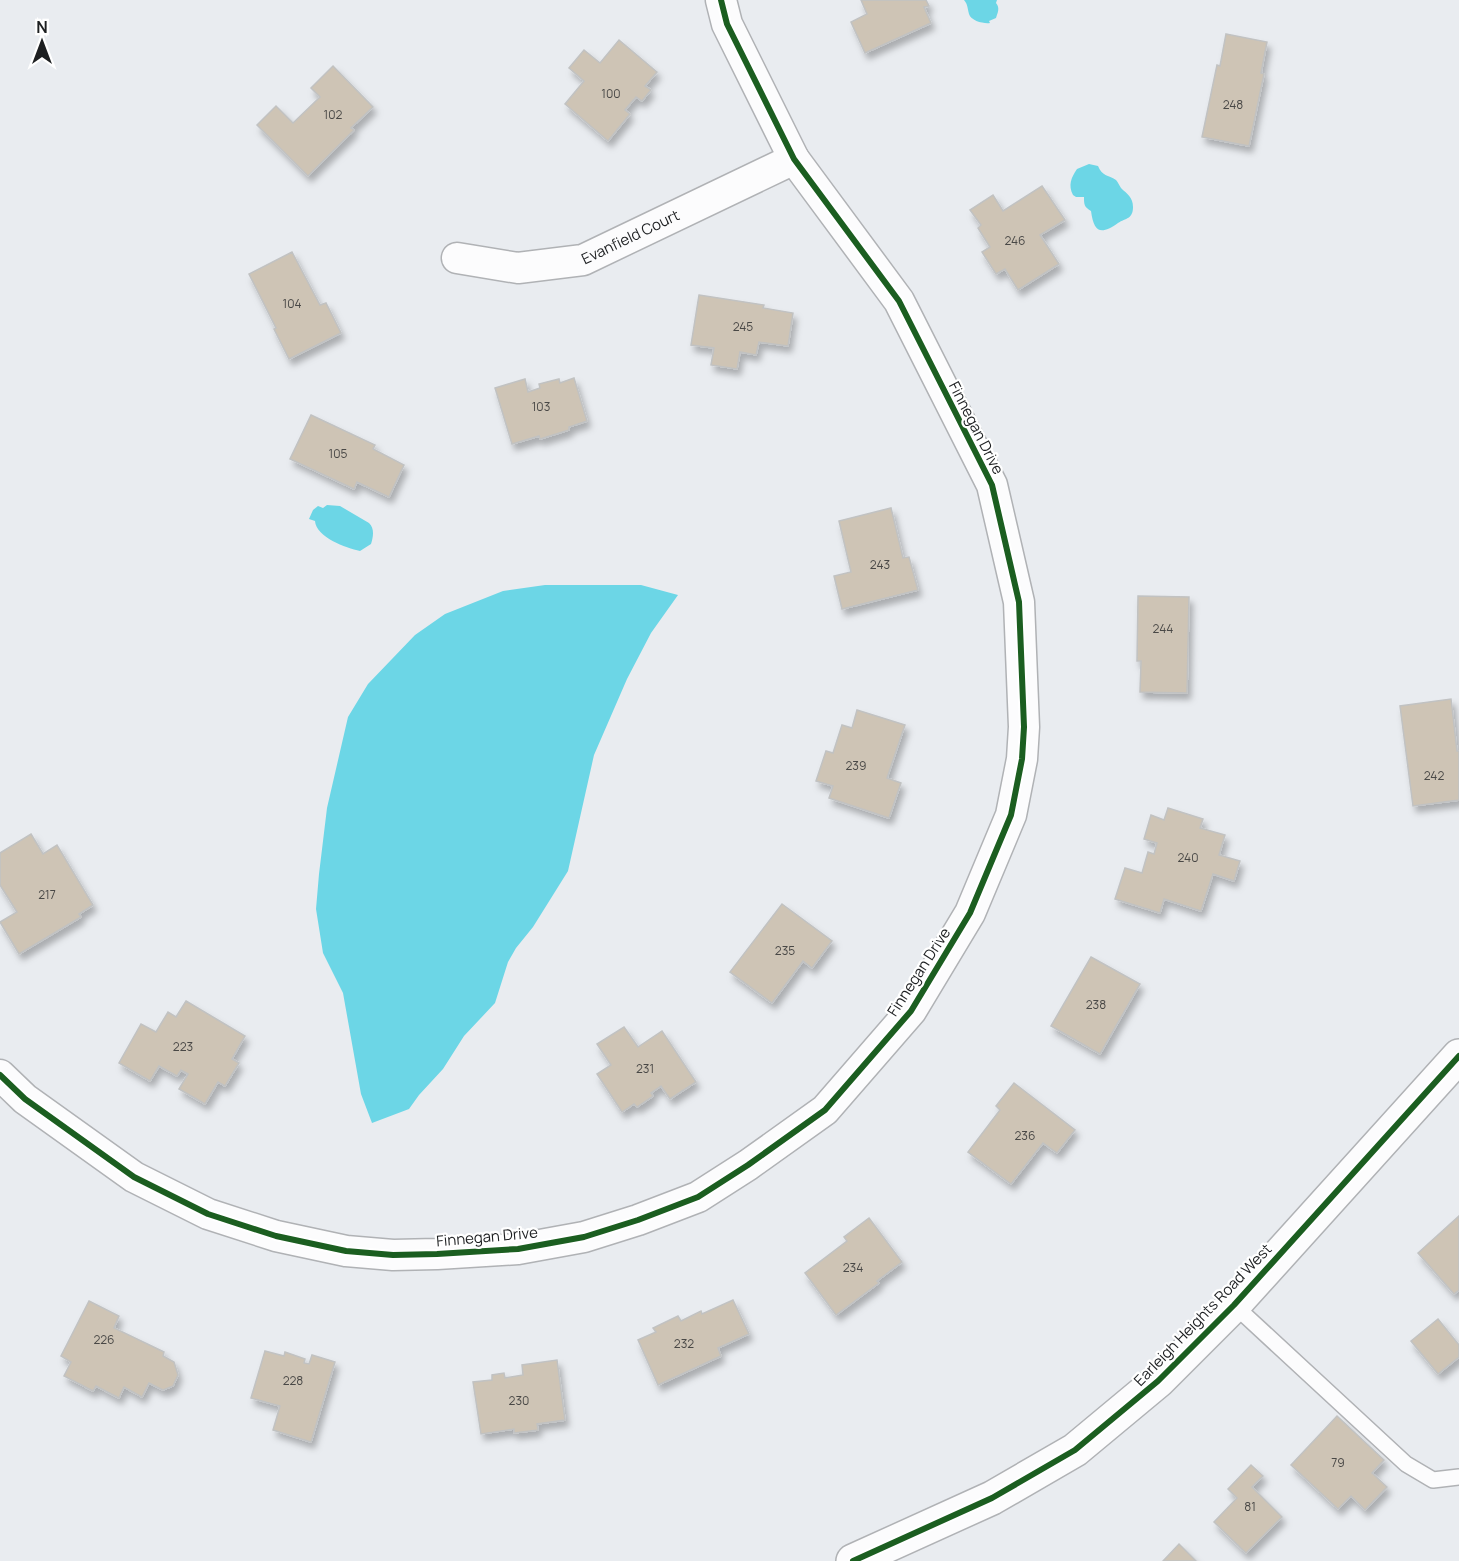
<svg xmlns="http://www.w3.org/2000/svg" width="1459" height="1561" font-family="Manrope,sans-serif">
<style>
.water{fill:#6cd6e6}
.building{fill:#cec4b5;stroke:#c1c2c2;stroke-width:1.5;filter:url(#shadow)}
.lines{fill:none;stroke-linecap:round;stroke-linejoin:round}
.lane-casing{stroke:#b0b2b5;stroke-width:18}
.street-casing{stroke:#b0b2b5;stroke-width:33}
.secondary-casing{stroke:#b0b2b5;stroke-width:36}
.lane{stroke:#fcfcfd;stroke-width:15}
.street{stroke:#fcfcfd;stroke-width:30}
.secondary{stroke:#fcfcfd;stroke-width:33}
.cycleway-casing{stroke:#fff;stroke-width:10}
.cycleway{stroke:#1b5e20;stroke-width:6}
.labels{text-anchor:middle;stroke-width:4.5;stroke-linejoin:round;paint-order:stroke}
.number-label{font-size:12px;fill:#494846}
.street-label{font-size:15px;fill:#1d1f21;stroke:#fff}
</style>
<defs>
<filter id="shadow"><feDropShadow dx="3.5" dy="6" stdDeviation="3" flood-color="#0004"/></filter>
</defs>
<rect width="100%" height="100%" fill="#e9ecf0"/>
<g class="water">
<path d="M964 0H997L996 3C1000 8 998 12 996 18L989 21 990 23C984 24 971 21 969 14 967 7 968 5 964 0Z"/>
<path d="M1089 164 1098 166C1102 176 1108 175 1116 180 1118 182 1119 185 1121 188 1127 194 1133 197 1133 207 1133 219 1126 218 1118 223 1101 235 1094 233 1091 211 1084 207 1084 204 1084 197H1076L1073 195C1068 185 1071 178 1077 169Z"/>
<path d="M327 505 340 506 369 523C375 529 373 537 371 544L360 551C346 548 316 537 315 521L309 519 313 510 318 506 323 508Z"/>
<polygon points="545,585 641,585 678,595 651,633 627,679 594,755 568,871 533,927 516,948 508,962 495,1003 464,1036 443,1069 419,1095 409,1109 372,1123 361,1094 343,993 323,953 316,909 319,874 327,808 348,717 368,684 415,635 445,614 503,591"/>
</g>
<g class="building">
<polygon points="861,0 926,0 929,6 924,7 931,23 865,53 851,22 867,14"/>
<polygon points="1226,34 1267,42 1261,73 1264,74 1249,146 1202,137 1217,65 1220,66"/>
<polygon points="619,40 657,72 645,86 651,90 642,101 636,97 625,110 630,114 608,141 565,104 584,81 569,68 584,50 600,63"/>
<polygon points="333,66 373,107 351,128 354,130 308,176 257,125 276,106 293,123 320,97 311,88"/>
<polygon points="1042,186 1065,220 1040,235 1059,264 1018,290 1005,269 996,274 982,252 990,247 978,228 981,225 970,210 993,195 1003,211"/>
<polygon points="292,252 320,305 326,303 341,333 289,359 274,329 276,328 249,274"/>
<polygon points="699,295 764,305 763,308 793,313 788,346 759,342 756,355 740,352 737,369 711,365 714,348 691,345"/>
<polygon points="574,378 587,421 569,427 569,430 540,439 539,436 512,444 495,388 525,379 528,392 540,388 539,384 559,379 560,383"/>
<polygon points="311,415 375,445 373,449 404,465 389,497 357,482 354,489 290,459"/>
<polygon points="891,508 903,558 909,557 918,590 842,609 834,576 851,572 839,521"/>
<polygon points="1138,596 1189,597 1187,693 1140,692 1141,661 1137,661"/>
<polygon points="1451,699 1457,751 1459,751 1459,800 1413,806 1400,706"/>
<polygon points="857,710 905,725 887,778 901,783 889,818 829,798 833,786 816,781 826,751 833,753 842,725 852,728"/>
<polygon points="1168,808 1203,819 1200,828 1225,835 1219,855 1240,861 1234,881 1213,874 1201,911 1164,899 1160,913 1115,899 1125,868 1142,873 1148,852 1154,854 1157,843 1144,839 1151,815 1164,820"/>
<polygon points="31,834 43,854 57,845 93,905 79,914 81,917 19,954 0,922 17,912 0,885 0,853"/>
<polygon points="782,904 832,941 812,968 803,961 772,1003 730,972"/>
<polygon points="1091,957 1140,984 1100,1054 1051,1026"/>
<polygon points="186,1001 245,1036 232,1059 239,1063 225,1086 218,1082 205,1104 179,1089 188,1074 181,1070 177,1076 159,1066 150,1081 119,1063 141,1024 156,1032 168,1012 176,1017"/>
<polygon points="624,1027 638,1047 662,1031 696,1082 670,1099 661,1086 651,1093 653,1096 637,1107 634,1104 622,1112 597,1074 611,1065 597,1044"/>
<polygon points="1014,1083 1075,1130 1057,1153 1043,1143 1011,1184 968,1152 1000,1110 996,1106"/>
<polygon points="1459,1216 1459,1290 1454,1294 1418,1253"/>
<polygon points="869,1218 902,1262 877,1281 879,1283 836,1315 805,1273 847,1241 844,1237"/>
<polygon points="733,1300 749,1334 718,1348 721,1356 658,1385 638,1340 656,1332 653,1328 678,1316 681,1321 701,1311 702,1314"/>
<polygon points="89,1301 119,1316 114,1328 164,1352 163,1356 174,1362 178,1375 173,1386 163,1390 149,1383 142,1397 124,1387 119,1398 96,1386 93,1391 64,1376 71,1362 61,1356"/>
<polygon points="1438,1319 1459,1345 1459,1357 1438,1374 1411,1341"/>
<polygon points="265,1351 284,1356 285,1352 305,1359 304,1363 309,1364 312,1355 335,1362 311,1442 273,1430 280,1406 251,1398"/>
<polygon points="557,1360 565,1420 537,1424 538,1430 514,1433 514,1429 481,1434 473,1382 492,1380 492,1375 504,1373 505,1378 523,1375 522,1365"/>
<polygon points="1337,1416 1384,1460 1372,1473 1387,1487 1365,1510 1351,1496 1338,1509 1291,1465"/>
<polygon points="1251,1465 1263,1476 1252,1487 1282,1517 1246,1553 1214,1522 1237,1498 1228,1489"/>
<polygon points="1179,1544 1196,1561 1163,1561"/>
</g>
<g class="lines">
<g class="lane-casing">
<polyline id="lane" points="1234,1305 1406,1464 1433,1480 1459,1477"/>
</g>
<g class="street-casing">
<g id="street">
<path id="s1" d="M457 258 518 268 583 260 794 159"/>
<polyline points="0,1075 25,1099 134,1177 208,1214 276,1236 346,1251 393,1255 437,1254 518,1249 584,1237 638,1220 698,1197 748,1165 825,1110 911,1011 970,913 1011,815 1022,759 1024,727 1019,602 992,485 899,301 794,159 727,24 721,0"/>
</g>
</g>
<g class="secondary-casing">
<polyline id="secondary" points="853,1561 992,1498 1075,1450 1158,1381 1234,1305 1459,1056"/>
</g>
<use href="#lane" class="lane"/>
<use href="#street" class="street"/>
<use href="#secondary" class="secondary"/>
<g class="cycleway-casing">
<g id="cycleway">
<polyline points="0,1075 25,1099 134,1177 208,1214 276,1236 346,1251 393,1255 437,1254 518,1249 584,1237 638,1220 698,1197 748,1165 825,1110 911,1011 970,913 1011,815 1022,759 1024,727 1019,602 992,485 899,301 794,159 727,24 721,0"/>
<polyline points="853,1561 992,1498 1075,1450 1158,1381 1234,1305 1459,1056"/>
</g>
</g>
<use href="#cycleway" class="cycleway"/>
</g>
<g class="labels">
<g class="number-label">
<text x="611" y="98">100</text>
<text x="1233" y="109">248</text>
<text x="333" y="119">102</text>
<text x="1015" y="245">246</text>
<text x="292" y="308">104</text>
<text x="743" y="331">245</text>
<text x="541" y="411">103</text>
<text x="338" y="458">105</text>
<text x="880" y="569">243</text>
<text x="1163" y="633">244</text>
<text x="856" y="770">239</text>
<text x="1434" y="780">242</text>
<text x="1188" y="862">240</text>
<text x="47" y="899">217</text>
<text x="785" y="955">235</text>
<text x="1096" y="1009">238</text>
<text x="183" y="1051">223</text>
<text x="645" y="1073">231</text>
<text x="1025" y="1140">236</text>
<text x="853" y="1272">234</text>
<text x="104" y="1344">226</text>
<text x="684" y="1348">232</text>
<text x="293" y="1385">228</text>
<text x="519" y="1405">230</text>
<text x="1338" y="1467">79</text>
<text x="1250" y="1511">81</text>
</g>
<g class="street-label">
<text dy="5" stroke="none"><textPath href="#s1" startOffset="180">Evanfield Court</textPath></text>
<text transform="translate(976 428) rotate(63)" y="5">Finnegan Drive</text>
<text transform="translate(919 972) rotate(-57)" y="5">Finnegan Drive</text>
<text transform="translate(487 1237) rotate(-5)" y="5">Finnegan Drive</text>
<text transform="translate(1203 1315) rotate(-46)" y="5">Earleigh Heights Road West</text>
</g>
</g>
<g transform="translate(42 42)" stroke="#ffffff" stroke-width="4.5" paint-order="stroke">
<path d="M0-4.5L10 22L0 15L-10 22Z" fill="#1d1f21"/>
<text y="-9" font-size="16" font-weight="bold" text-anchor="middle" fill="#1d1f21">N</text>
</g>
</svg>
